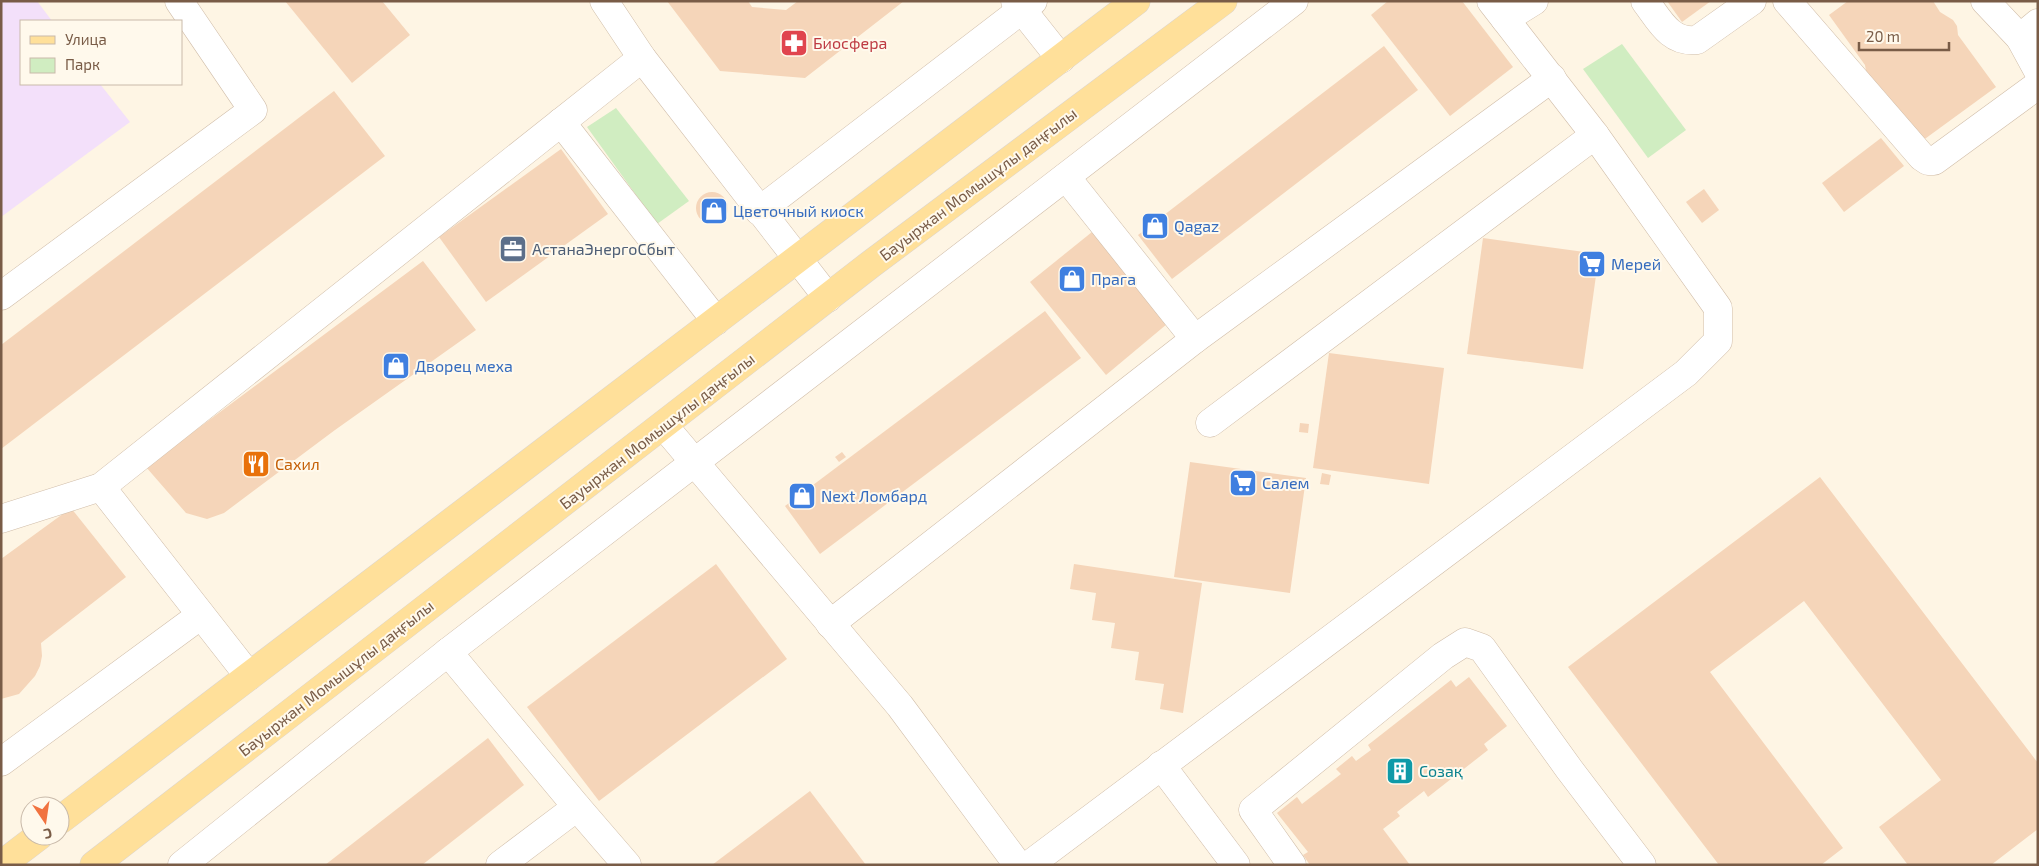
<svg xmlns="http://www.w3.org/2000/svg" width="2039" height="866" font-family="'Exo 2',sans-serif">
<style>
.education{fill:#f3e0fa}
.green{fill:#d0edc1}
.building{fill:#f5d5b9}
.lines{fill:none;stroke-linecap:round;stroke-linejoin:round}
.minor-casing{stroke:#d0bda9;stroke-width:29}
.major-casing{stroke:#dcd5cf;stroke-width:29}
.minor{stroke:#fff;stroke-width:28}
.major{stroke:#ffe09a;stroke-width:28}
.labels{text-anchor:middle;stroke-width:4;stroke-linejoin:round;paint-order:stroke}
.health-label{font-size:16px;fill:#be3a42;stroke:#fff9ec;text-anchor:start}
.street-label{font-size:16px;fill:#795c47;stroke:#fff9ec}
.shop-label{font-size:16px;fill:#366cbe;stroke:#fff9ec;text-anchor:start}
.service-label{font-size:16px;fill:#4e5e75;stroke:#fff9ec;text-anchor:start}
.food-label{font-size:16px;fill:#c56008;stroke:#fff9ec;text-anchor:start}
.culture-label{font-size:16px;fill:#0d838f;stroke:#fff9ec;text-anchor:start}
</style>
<rect width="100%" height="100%" fill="#fef5e4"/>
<polygon class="education" points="1,1 37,1 52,21 21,21 21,84 100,84 130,122 1,217"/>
<g class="green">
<polygon points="1622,44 1686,130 1648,158 1583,69"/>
<polygon points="616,108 689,201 657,224 587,127"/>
</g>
<g class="building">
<polygon points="285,1 382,1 410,35 352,83"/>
<polygon points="667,1 748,1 752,7 786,10 798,1 904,1 805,78 720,71"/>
<polygon points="1388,1 1462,1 1513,67 1450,116 1371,15"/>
<polygon points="1667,1 1711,1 1682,22"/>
<polygon points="1848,1 1933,1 1940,12 1953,20 1957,26 1958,35 1996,87 1922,141 1883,90 1877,88 1866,71 1865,65 1829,15"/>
<polygon points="1384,46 1418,90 1172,279 1138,235"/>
<polygon points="334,91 385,156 1,449 1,345"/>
<polygon points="1881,138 1904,166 1844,212 1822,183"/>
<polygon points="561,149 608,214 486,302 439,237"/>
<polygon points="1704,189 1719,210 1702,223 1686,202"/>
<circle cx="712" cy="208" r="16"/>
<polygon points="1092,232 1167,324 1106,375 1030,282"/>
<polygon points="1483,238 1599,254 1583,369 1467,354"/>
<polygon points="423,261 476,330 335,430 224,513 207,519 186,513 146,467"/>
<polygon points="1045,311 1081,358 820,554 785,506"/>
<polygon points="1329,353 1444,368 1429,484 1313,468"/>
<polygon points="1300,423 1309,424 1308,433 1299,432"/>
<polygon points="842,452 846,457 839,462 835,457"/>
<polygon points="1190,462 1306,478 1290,593 1174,577"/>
<polygon points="1322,473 1331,475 1329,485 1320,484"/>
<polygon points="1820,477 2038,763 2038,829 1991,865 1908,865 1879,827 1941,780 1804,601 1710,672 1843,848 1821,865 1719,865 1568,667"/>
<polygon points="71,508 126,577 41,643 42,656 40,666 35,676 19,694 1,699 1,559"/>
<polygon points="716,564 787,659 599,801 527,707"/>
<polygon points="1074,564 1202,583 1183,713 1160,709 1164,684 1135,680 1139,652 1111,648 1115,623 1092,620 1096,593 1070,589"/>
<polygon points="1469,677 1507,726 1484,744 1488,750 1428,797 1424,791 1397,812 1400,816 1383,829 1410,865 1310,865 1303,855 1308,852 1277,813 1297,797 1302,804 1341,774 1336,769 1352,756 1356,761 1371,750 1368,745 1451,680 1456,687"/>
<polygon points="488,738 524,785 422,865 325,865"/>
<polygon points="810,791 866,865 712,865"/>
</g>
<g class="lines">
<g class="minor-casing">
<g id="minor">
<polyline points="604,1 642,58 828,298"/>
<polyline points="1015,1 1061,59"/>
<polyline points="1491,1 1505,19 1534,1"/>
<path d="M1645 1C1660 21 1670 43 1697 40L1752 1"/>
<polyline points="1787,1 1922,157 1928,161 1934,161 2038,85"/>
<polyline points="1985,1 2020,38 2038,23"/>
<polyline points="2020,38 2038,71"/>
<polyline points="561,122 716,321"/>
<polyline points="1066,177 1195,339"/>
<polyline points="759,211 1033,1"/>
<polyline points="1,296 253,110 179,1"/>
<polyline points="1210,423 1595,135"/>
<polyline points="664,426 900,706 1018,865"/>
<polyline points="101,487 249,676"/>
<polyline points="1,519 101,487 642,58"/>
<polyline points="830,624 1195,339 1552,78"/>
<polyline points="448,652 577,807 627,865"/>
<polyline points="1,762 201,615"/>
<polyline points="1161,765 1236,865"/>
<polyline points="182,865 448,652 1294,1"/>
<polyline points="500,865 577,807"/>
<polyline points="1029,865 1686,373 1718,341 1718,308 1595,135 1505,19"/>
<polyline points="1292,865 1253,810 1443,656 1465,642 1482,648 1569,769 1642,865"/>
</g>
</g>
<g class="major-casing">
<g id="major">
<polyline points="60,820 1136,1"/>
<polyline points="1,865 39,836"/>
<polyline points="94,865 871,264 1223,1"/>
</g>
</g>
<use href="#minor" class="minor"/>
<use href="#major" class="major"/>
</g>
<defs>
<g id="pharmacy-square" transform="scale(1.4375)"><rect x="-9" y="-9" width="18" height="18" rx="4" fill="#e0444e" stroke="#fff9ec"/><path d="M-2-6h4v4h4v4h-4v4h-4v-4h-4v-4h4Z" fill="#fff"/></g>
<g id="shop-square" transform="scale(1.4375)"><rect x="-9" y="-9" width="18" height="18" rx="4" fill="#3f7fe0" stroke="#fff9ec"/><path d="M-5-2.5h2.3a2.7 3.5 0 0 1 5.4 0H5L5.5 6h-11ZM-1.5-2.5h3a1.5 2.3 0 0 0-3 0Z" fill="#fff"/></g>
<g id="office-square" transform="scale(1.4375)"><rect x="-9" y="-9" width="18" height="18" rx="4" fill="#5c6f8a" stroke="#fff9ec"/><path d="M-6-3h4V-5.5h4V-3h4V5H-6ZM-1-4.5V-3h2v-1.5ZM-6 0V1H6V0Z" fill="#fff"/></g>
<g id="supermarket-square" transform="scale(1.4375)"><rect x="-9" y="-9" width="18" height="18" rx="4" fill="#3f7fe0" stroke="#fff9ec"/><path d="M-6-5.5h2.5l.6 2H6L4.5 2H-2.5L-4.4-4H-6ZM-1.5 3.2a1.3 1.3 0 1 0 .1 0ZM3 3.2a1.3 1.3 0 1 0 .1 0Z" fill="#fff"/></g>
<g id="restaurant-square" transform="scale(1.4375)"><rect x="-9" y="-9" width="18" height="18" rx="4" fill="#e8710a" stroke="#fff9ec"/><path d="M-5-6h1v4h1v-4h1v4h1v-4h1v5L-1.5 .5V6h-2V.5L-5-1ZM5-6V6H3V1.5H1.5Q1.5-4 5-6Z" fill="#fff"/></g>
<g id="building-square" transform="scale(1.4375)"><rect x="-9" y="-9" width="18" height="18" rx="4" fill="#0f9aa8" stroke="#fff9ec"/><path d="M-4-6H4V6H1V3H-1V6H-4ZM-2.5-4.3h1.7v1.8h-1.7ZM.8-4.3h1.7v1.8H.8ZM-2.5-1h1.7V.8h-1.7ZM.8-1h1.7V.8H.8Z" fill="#fff"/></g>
</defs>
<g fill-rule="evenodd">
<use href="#pharmacy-square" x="794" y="43"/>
<use href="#shop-square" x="714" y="211"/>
<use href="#shop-square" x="1155" y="226"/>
<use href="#office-square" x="513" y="249"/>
<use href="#supermarket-square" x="1592" y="264"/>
<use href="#shop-square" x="1072" y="279"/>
<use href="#shop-square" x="396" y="366"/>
<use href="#restaurant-square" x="256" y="464"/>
<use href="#supermarket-square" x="1243" y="483"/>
<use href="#shop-square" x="802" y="496"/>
<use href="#building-square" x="1400" y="771"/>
</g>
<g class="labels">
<g class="health-label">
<text x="813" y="49">Биосфера</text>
</g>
<g class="street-label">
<text transform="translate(978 184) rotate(-37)" y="6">Бауыржан Момышұлы даңғылы</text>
<text transform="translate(657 431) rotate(-38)" y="6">Бауыржан Момышұлы даңғылы</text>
<text transform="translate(336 678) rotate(-38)" y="6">Бауыржан Момышұлы даңғылы</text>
</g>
<g class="shop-label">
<text x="733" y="217">Цветочный киоск</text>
<text x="1174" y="232">Qagaz</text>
<text x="1611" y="270">Мерей</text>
<text x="1091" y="285">Прага</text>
<text x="415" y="372">Дворец меха</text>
<text x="1262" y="489">Салем</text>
<text x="821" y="502">Next Ломбард</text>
</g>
<g class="service-label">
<text x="532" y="255">АстанаЭнергоСбыт</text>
</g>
<g class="food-label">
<text x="275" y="470">Сахил</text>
</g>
<g class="culture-label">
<text x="1419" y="777">Созақ</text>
</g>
</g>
<rect width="2039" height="866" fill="none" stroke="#795c47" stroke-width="5"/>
<rect x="20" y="20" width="162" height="65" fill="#fff9ec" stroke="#c9baaa"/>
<rect x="30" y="36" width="25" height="8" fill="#ffe09a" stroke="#c9baaa"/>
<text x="65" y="45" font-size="15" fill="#795c47">Улица</text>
<rect x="30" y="58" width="25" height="15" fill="#d0edc1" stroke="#c9baaa"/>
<text x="65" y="70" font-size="15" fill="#795c47">Парк</text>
<g transform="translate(45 821) rotate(167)"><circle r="24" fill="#fff9ec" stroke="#c9baaa"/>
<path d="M0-4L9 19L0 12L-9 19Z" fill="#f17340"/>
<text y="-8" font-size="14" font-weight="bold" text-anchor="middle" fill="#795c47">С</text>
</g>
<path d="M1859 42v8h90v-8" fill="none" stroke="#795c47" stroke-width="2.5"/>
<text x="1866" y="42" font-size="15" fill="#795c47" stroke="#fff9ec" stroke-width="4" paint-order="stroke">20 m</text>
</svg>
